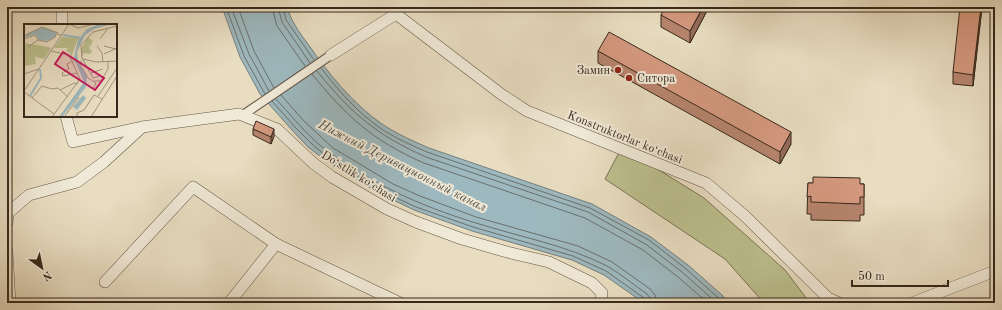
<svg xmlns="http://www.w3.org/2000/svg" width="1002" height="310" font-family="'Old Standard TT',serif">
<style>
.green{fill:#bcbf8e;stroke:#7a7455}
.water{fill:#9db8be;stroke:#757f7d}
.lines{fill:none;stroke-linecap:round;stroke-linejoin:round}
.shore{stroke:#6a706d;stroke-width:1}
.pedestrian-casing{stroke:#645645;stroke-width:10}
.minor-casing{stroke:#645645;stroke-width:12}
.pedestrian{stroke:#f0e9d7;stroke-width:8}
.minor{stroke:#f0e9d7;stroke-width:11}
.wall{fill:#b6846d;stroke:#38291c}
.shaded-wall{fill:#946b59;stroke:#38291c}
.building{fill:#d4997f;stroke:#38291c}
.poi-dot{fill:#8f2418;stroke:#f0e9d7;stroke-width:1.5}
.labels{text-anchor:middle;stroke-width:4;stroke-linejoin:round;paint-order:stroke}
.poi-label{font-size:12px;fill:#38291c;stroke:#f0e9d7;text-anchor:end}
.street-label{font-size:12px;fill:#38291c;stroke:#f0e9d7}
.water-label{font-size:13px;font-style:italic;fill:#514d44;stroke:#f0e9d7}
.inset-river{fill:none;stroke:#9db8be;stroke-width:2}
.inset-road{fill:none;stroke:#a2957f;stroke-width:1}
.view{fill:#c2185b;fill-opacity:0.15;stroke:#c2185b;stroke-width:2}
.inset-edge{fill:none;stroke:#38291c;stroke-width:2}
</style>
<rect width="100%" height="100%" fill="#e8ddc1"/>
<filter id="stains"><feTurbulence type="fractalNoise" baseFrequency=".005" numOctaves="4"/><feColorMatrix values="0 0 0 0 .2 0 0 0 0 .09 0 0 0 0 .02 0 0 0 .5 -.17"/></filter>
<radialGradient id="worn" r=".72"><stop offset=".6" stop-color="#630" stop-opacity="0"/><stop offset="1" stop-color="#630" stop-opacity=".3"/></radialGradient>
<polygon class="green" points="622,147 704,198 785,270 810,303 764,303 725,259 605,179"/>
<path class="water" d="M222 7H287C291 21 299 32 308 44 328 73 353 104 382 124 397 134 413 141 429 148L592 204 651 237 688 265 722 295 729 303H644L604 275 572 260 472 231 414 210 387 197 360 182 325 160 308 147 292 130 260 94 240 57Z"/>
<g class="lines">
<g class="shore">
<polyline points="226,7 244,56 265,94"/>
<polyline points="231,7 249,54 269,91"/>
<polyline points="238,7 254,51 274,88"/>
<polyline points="272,7 277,26 305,66"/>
<polyline points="278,7 282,22 310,63"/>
<polyline points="283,7 286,20 314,60"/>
<path d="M321 68C338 90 357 112 380 128 395 138 411 145 427 152L590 208 649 240 685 268 724 303"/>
<path d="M317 71C350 112 376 135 426 157L588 212 647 245 682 272 717 303"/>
<path d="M312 74C346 116 373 141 424 163L585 218 643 250 678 277 708 303"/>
<polyline points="281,95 303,120 333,148 393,184 420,196 476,217 578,246 612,262 650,289 655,295 657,303"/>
<path d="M276 99C289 113 301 128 315 141 359 179 420 206 476 223 520 237 566 245 607 266 621 274 634 285 647 294L650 298 651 303"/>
<polyline points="272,101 295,127 311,143 327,157 388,194 416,207 473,227 573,256 606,271 644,298 646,303"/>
</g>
<g class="pedestrian-casing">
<polyline id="pedestrian" points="243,115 331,55"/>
</g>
<g class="minor-casing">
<g id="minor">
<polyline points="62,7 62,25"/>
<polyline points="391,7 396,14 501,94 527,111 706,183 745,216 828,298 839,303"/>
<polyline points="331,55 396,14"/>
<polyline points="66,116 73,142 142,127 239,114 277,129 313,163 332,177 387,209 416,222 462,239 507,252 549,262 592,283 602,293 601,303"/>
<polyline points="7,223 8,213 29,195 77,182 104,162 141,128"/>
<polyline points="7,251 10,303"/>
<polyline points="105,282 193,187 276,244 400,303"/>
<polyline points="229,303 276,244"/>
<polyline points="912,303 995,271"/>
</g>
</g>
<use href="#pedestrian" class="pedestrian"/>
<use href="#minor" class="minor"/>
</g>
<g class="wall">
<polygon points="709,7 690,43 661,27 661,15"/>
<polygon points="982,7 973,86 953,84 953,72"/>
<polygon points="598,51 791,144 780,164 598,63"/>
<polygon points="253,129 274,136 271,144 253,135"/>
<polygon points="808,183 864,184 864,215 860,215 860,221 811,220 811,214 807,214"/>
</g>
<g class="shaded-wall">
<polygon points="703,7 709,7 690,43 690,31"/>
<polygon points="981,7 982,7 973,86 973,75"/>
<polygon points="274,129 274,136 271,144 271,137"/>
<polygon points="791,132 791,144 780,164 780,152"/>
</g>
<g class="building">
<polygon points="665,7 703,7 690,31 661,15"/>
<polygon points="960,7 981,7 973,75 953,72"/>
<polygon points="609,32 791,132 780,152 598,51"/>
<polygon points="256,121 274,129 271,137 253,129"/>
<polygon points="813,177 860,178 860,184 864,184 864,197 860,197 860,204 811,202 811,196 807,197 808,183 813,183"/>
</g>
<g class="poi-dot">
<circle cx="618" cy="70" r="4"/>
<circle cx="629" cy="78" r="4"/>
</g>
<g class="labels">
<g class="poi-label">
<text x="610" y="74">Замин</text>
<text x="637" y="82" text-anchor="start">Ситора</text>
</g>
<g class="street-label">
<text transform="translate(625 137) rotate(22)" y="4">Konstruktorlar ko‘chasi</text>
<text transform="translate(359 176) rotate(32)" y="4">Do‘stlik ko‘chasi</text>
</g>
<g class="water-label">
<text transform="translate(403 165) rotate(27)" y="5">Нижний Деривационный канал</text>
</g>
</g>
<g transform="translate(24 24)">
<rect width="93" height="93" fill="#e8ddc1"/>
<path d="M38 13 54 14 48 31 52 43 46 29 42 27 44 24H30ZM64 13 69 17 65 24 68 27 66 30 60 29 58 33 57 25ZM0 19 25 23 27 24 20 35 11 33 12 40 0 42Z" fill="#bcbf8e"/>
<path d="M75 0 84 1 70 5 61 11 53 28 54 39 63 51 62 63 38 93H35L60 58 50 34 54 16 63 5ZM18 3 36 9H32L31 13 23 17 15 16 11 10 0 14 4 9ZM59 71 62 74 53 86 49 83Z" fill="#9db8be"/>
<path class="inset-river" d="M39 11 57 14M6 72 17 54 16 45"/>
<path class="inset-road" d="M45 0 54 4 70 0M0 12 18 3 34 9M0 15 11 11 14 16 23 18 31 13 32 10 37 11M76 15 84 4M73 22 78 29 79 38M80 22 92 25M4 23 14 16M27 27 45 31 56 55 28 93M80 30 93 24M59 35 72 38 93 37M58 37 55 39 64 54 72 59 69 65M47 38 43 40 45 45 38 49 39 52 53 49M67 49 79 45M0 50 15 45M75 52 69 54 58 34 57 21 69 8 93 2M70 57H77L84 45V37M36 66 50 59 54 60M0 67 45 0M0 68 30 90M74 72 93 44M8 74 18 62 28 65 34 64 44 73M40 93 55 73M53 93V89L60 86 70 71 78 75M67 93 93 52"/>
<path class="view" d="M39 28 80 54 71 66 31 40Z"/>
<rect width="93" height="93" class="inset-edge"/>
</g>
<rect width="1002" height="310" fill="none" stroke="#e8ddc1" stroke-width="24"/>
<rect x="8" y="8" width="986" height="294" fill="none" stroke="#38291c" stroke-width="2"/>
<rect x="12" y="12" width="978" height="286" fill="none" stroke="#38291c"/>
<g transform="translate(42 268) rotate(147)" stroke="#f0e9d7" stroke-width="3" paint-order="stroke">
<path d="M0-3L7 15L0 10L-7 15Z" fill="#38291c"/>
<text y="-6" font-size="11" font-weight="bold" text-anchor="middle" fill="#38291c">N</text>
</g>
<path d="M852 280v6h96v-6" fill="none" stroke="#38291c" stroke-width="2"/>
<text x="858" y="280" font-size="12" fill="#38291c" stroke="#f0e9d7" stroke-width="3" paint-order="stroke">50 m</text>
<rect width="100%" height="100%" filter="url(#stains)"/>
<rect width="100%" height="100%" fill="url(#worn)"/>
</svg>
